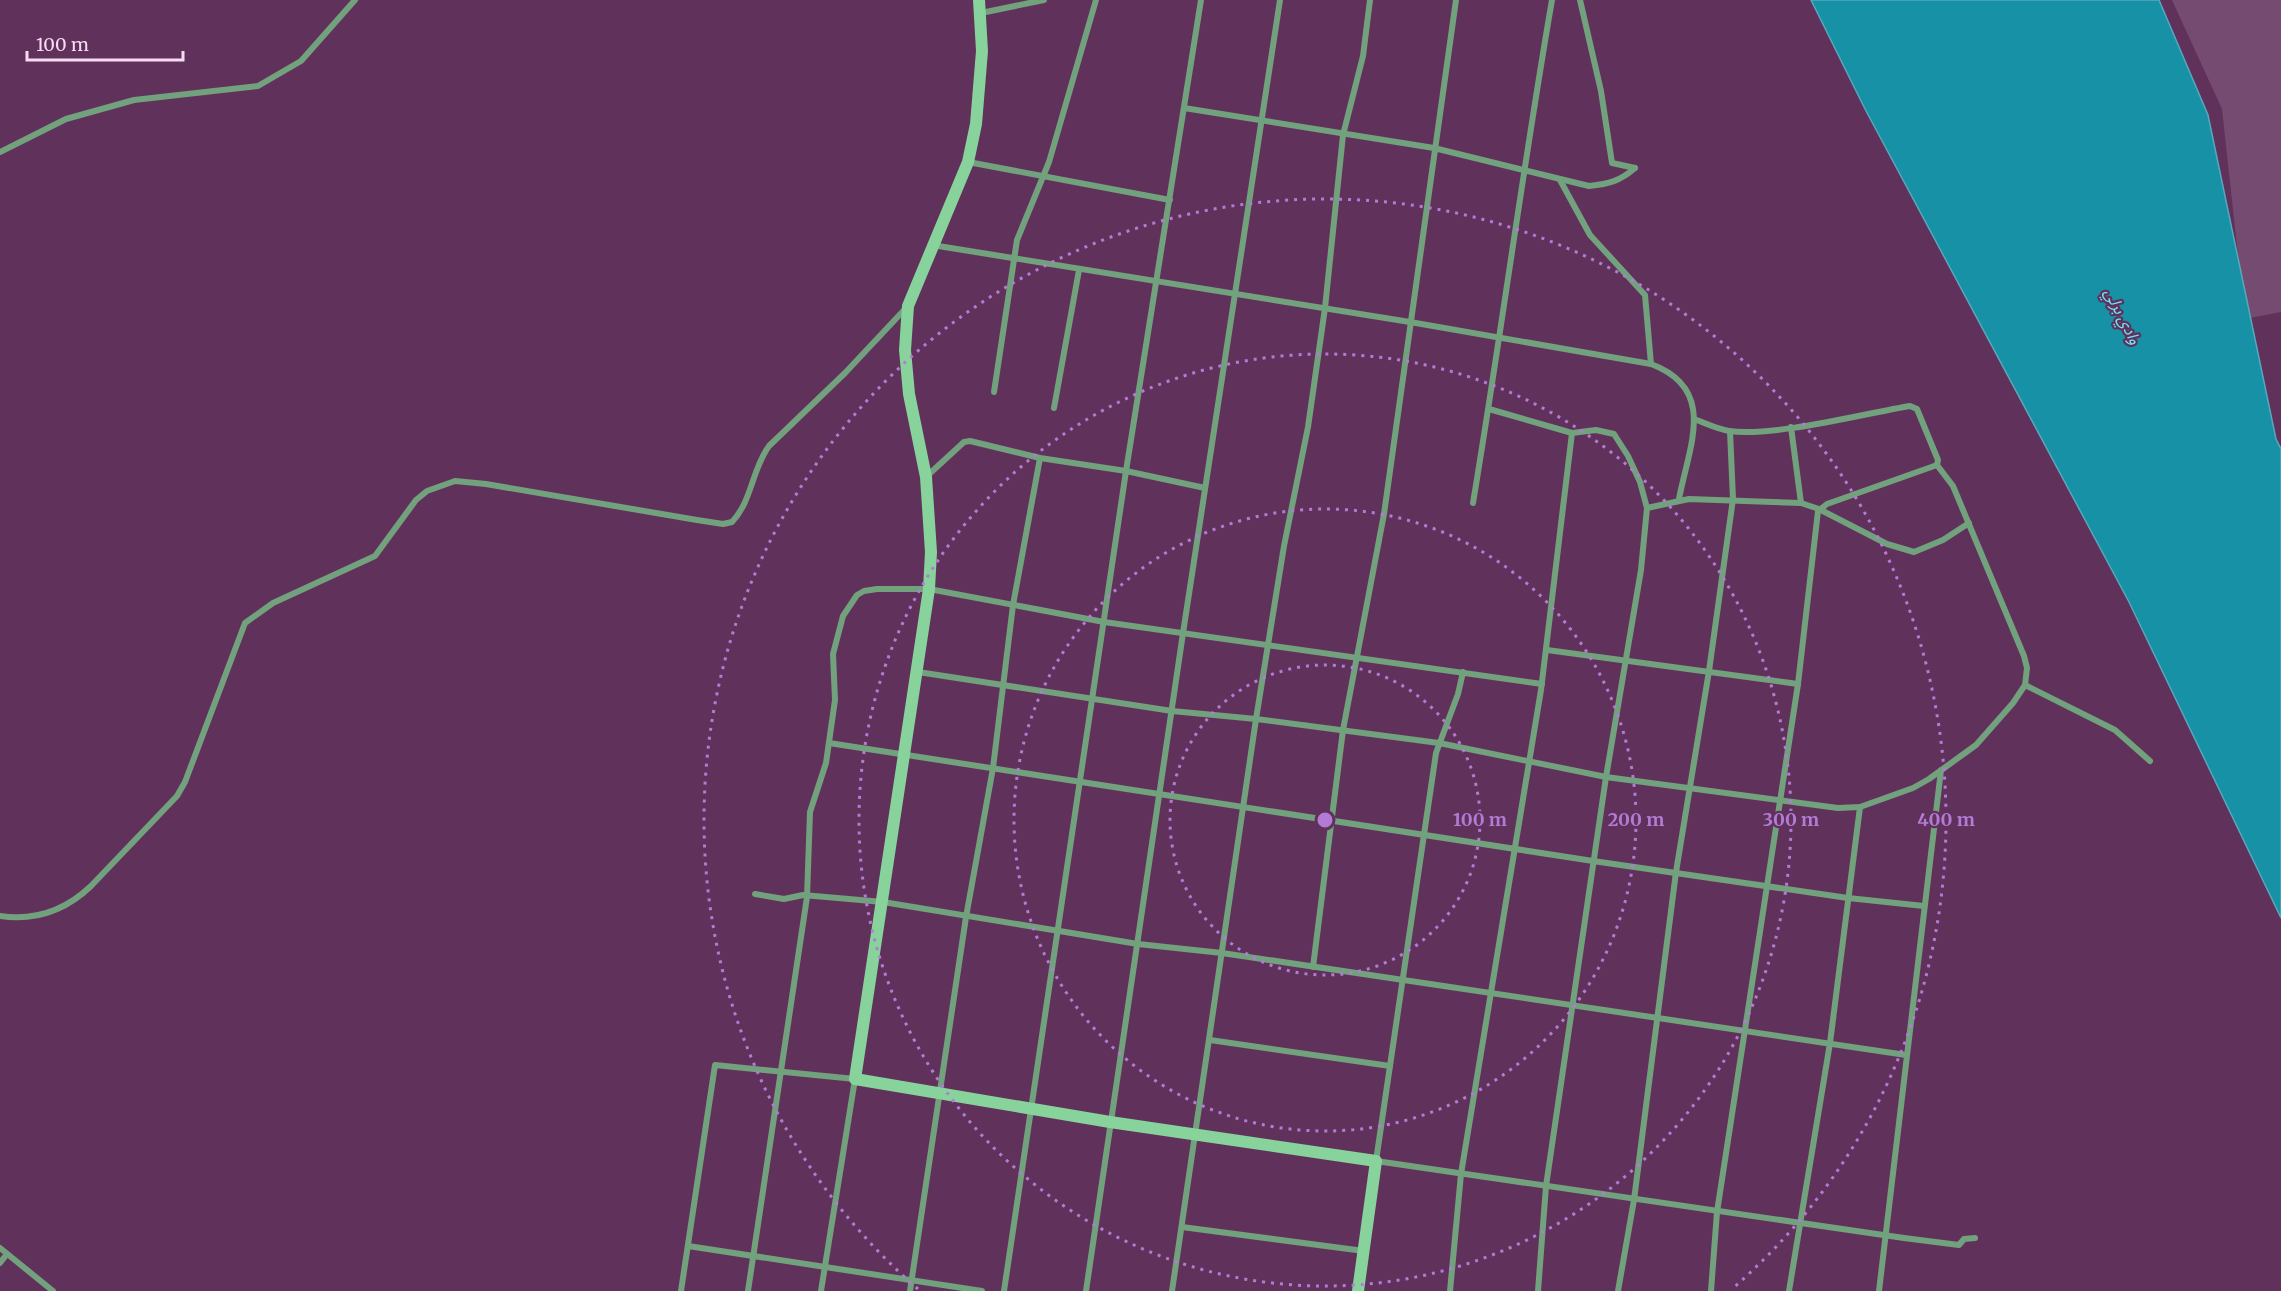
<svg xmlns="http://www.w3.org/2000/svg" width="2281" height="1291" font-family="Merriweather,'Noto Sans Arabic',serif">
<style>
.green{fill:#764b71}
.water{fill:#1691a5;stroke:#5aa7bc;stroke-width:1.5}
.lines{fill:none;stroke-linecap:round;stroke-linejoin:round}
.street{stroke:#72a17d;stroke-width:6}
.secondary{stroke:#87d39b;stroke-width:12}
.ring{fill:none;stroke:#b37bd6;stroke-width:3;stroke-dasharray:3 6}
.labels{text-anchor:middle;stroke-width:4.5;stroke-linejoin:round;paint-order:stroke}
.water-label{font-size:16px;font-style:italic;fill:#75e4f9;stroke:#60325b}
.centre{fill:#b37bd6;stroke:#60325b;stroke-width:3}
.ring-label{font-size:18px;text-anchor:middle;font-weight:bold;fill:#b37bd6;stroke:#60325b;stroke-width:4.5;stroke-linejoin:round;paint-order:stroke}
</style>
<rect width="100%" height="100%" fill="#60325b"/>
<polygon class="green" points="2172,0 2281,0 2281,312 2245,319 2222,109"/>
<polygon class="water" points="1811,0 2159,0 2208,115 2276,439 2281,449 2281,918 2129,602 1865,109"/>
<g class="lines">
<g class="street">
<polyline points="1580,0 1601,91 1612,163 1635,168"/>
<polyline points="981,13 1044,0"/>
<path d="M1184 108 1434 148 1589 186C1609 184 1620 181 1635 168"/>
<polyline points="0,152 66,119 134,100 258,86 301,61 355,0"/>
<polyline points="968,162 1170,200"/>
<polyline points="1560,180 1590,235 1645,295 1651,364"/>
<path d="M932 245 1410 322 1651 364C1718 389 1689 446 1679 499"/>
<polyline points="994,392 1017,240 1049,162 1096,0"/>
<polyline points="1054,408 1079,270"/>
<polyline points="1489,409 1572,433 1596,430 1614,434 1628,456 1640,482 1647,508 1641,570 1606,777 1546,1186 1538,1291"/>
<polyline points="1791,427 1801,503"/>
<polyline points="927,476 964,442 970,441 1040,458 1126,471 1205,488"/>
<path d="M1473 503C1501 335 1523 167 1552 0"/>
<polyline points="1647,508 1689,499 1801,503 1819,509 1887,544 1914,552 1943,540 1969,523"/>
<polyline points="1547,650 1798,684"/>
<path d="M918 672 1172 711 1256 719 1439 743 1606 777 1838 808 1860 807 1913 788 1929 779 1976 745 2013 703 2025 685 2027 668 2024 656 1953 486 1937 465 1938 460 1917 409 1910 406C1862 414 1775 437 1729 431 1717 429 1705 423 1694 419"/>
<polyline points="1463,672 1458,694 1436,753 1376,1161 1904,1238 1959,1245 1964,1239 1975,1238"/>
<polyline points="2025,685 2115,730 2150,761"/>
<polyline points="829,743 1593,861 1848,898 1924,906"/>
<polyline points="755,894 784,899 803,895 883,902 1138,944 1222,953 1906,1055"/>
<path d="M0 916C35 921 66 910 91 886L177 796 185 782 245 623 273 603 375 556 416 500 427 491 455 481 486 484 697 520 723 524 732 522C752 501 752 469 769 446L845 373 906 308"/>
<polyline points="1313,967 1343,730 1384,514 1456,0"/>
<polyline points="1210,1040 1390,1066"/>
<polyline points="1182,1227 1364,1251"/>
<polyline points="688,1246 982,1291"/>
<polyline points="0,1248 53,1291"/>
<polyline points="0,1263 7,1254"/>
<polyline points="681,1291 715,1065 855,1079 821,1291"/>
<polyline points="748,1291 807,897 810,812 826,763 835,700 833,654 843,616 857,595 864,591 877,589 929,589 1104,622 1542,684"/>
<polyline points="910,1291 966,917 993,768 1013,605 1040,458"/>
<polyline points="1004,1291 1126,471 1201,0"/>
<polyline points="1086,1291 1183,633 1280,0"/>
<polyline points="1172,1291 1256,719 1284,546 1308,427 1325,308 1343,135 1363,56 1370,0"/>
<polyline points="1450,1291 1461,1174 1541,690 1572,433"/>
<polyline points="1618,1291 1634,1200 1676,872 1709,671 1733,499 1730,431"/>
<polyline points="1711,1291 1717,1212 1798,684 1818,511 1827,504 1937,465"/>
<polyline points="1789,1291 1830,1043 1860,807"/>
<polyline points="1879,1291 1941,770"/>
</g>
<polyline class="secondary" points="979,0 982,51 976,124 968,162 908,306 905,350 909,394 926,477 931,552 929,589 855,1079 1110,1122 1376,1161 1358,1291"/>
</g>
<g class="ring">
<circle cx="1325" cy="820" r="155"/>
<circle cx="1325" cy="820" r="311"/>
<circle cx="1325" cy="820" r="466"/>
<path d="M918 1289A621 621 0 1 1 1732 1289"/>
</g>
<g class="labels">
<g class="water-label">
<text transform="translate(2123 316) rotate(63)" y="6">وادي برلي</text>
</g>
</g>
<circle cx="1325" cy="820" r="9" class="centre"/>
<g class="ring-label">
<text x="1480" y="826">100 m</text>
<text x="1636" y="826">200 m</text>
<text x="1791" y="826">300 m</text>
<text x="1946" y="826">400 m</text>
</g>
<path d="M27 51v9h156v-9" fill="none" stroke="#f7dbf3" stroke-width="3"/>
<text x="36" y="51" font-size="18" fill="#f7dbf3" stroke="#60325b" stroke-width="4.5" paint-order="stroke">100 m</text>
</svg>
